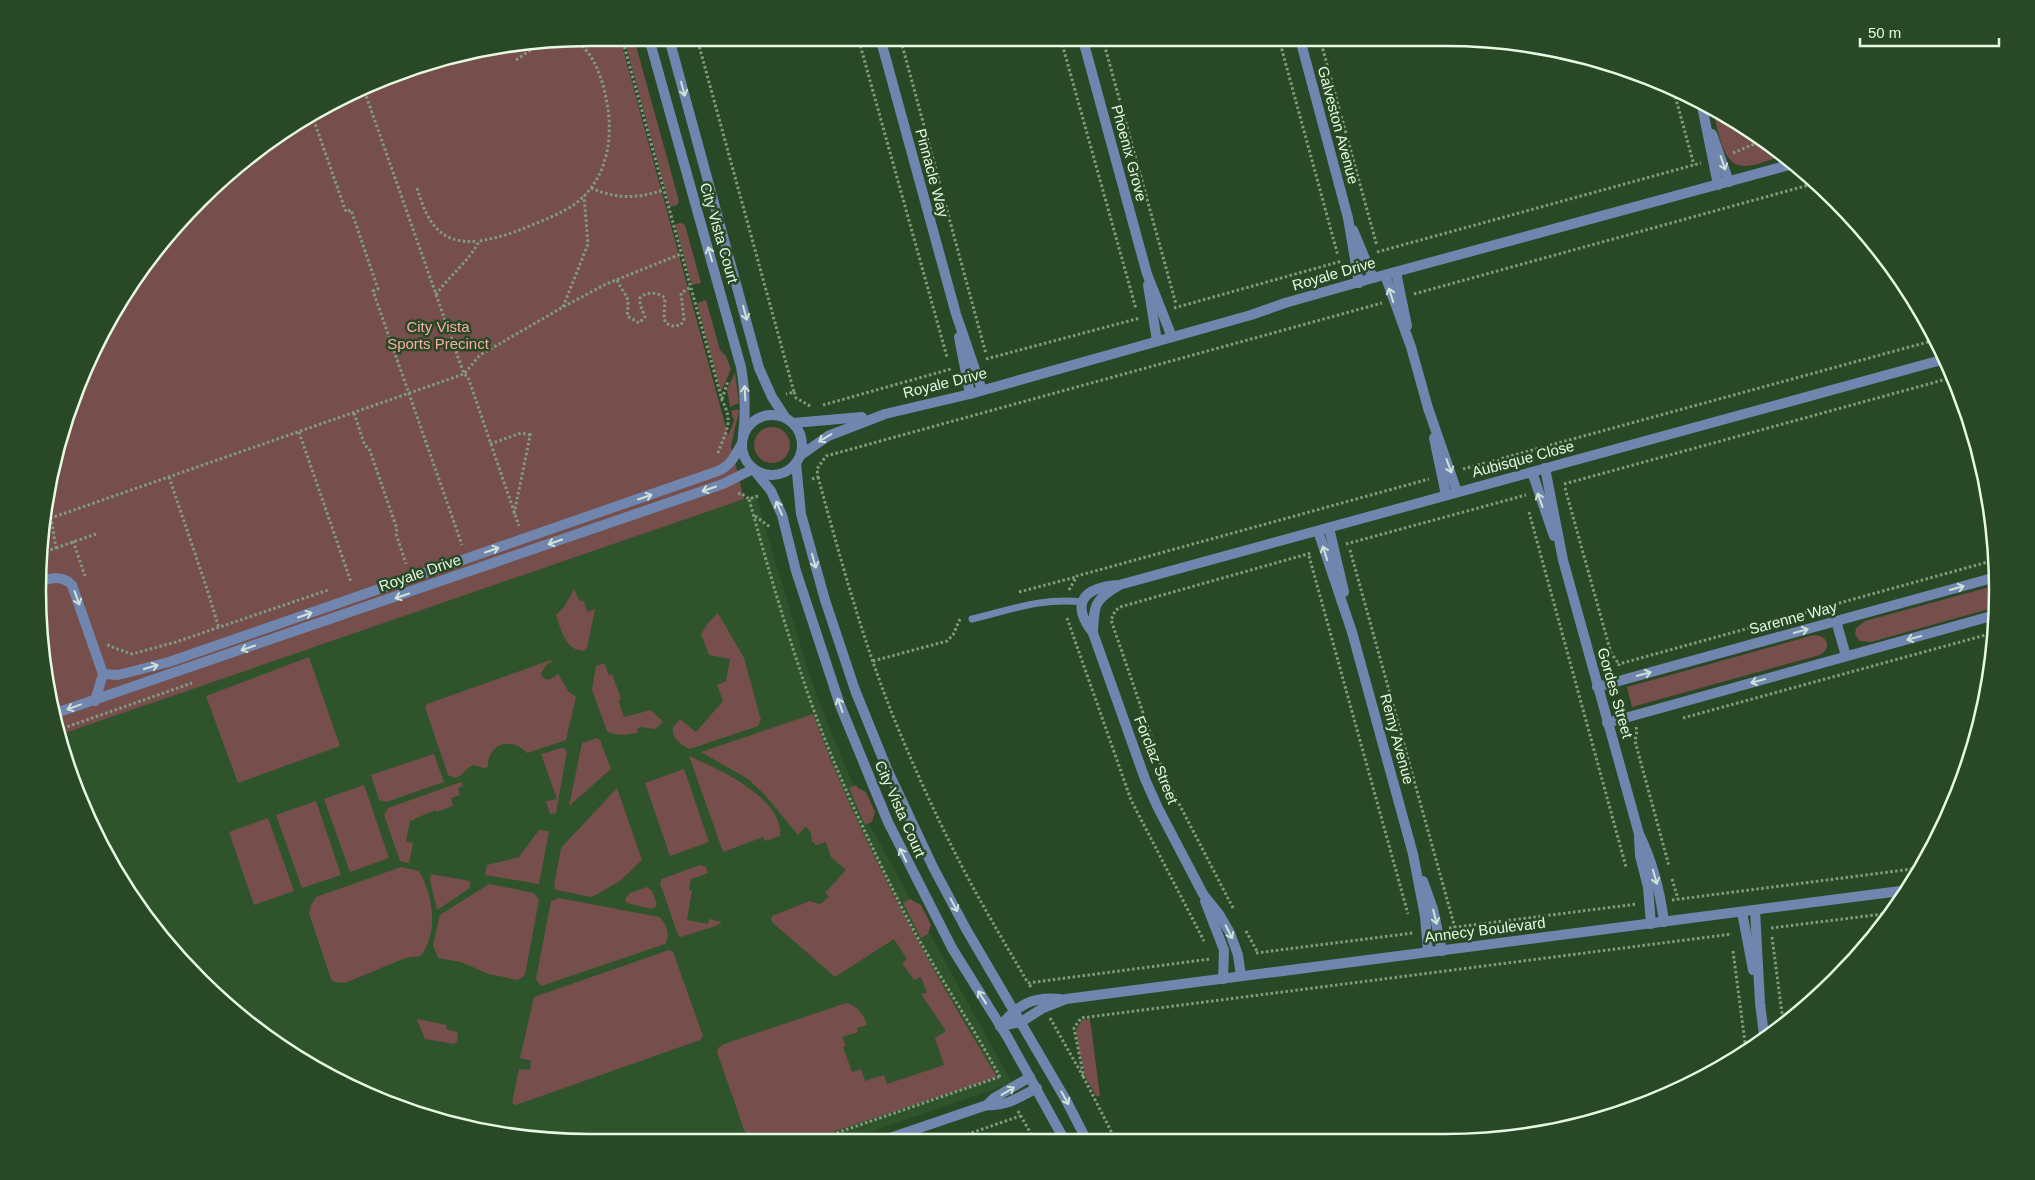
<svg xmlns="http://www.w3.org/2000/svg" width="2035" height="1180" font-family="Arial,sans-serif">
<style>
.built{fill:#2f542b}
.green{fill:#764e4c}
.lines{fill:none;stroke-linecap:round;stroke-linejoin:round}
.path{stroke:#829b7e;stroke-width:3;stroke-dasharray:2.5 2.5;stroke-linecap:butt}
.service{stroke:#7086ae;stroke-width:7}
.minor{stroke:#7086ae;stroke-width:10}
.tertiary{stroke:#7086ae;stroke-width:10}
.oneway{stroke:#cee2d8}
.labels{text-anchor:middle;stroke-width:5;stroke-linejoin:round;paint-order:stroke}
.street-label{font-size:15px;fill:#e6f9e3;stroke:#294825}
.park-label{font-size:15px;fill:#faaba8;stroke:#294825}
.rim{fill:none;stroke:#e6f9e3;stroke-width:2.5}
</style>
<rect width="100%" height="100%" fill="#294825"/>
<polygon class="built" points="756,494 774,558 810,676 826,720 871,827 1012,1083 844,1141 554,1141 412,1113 283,1050 174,954 112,866 79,801 59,735"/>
<g class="green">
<polygon points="518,42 621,42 728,435 734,421 731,411 737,409 739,411 731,446 744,499 59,735 48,698 39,626 42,518 56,447 94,346 131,283 199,200 254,151 345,95 413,67"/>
<polygon points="625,42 635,42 679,201 677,205 670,207"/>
<path d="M1713 112 1752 130 1783 156C1771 159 1757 166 1744 166 1722 167 1718 128 1713 112Z"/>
<polygon points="681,223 685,225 701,283 692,285 675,224"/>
<polygon points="706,300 720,350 726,356 731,369 721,392 697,303"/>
<polygon points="735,373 739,403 730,407 727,389"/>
<circle cx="772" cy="445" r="18"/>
<polygon points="1997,585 1996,607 1871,642 1860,641 1855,635 1856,628 1865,621"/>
<path d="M574 589 579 600 584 601 587 612 595 609 587 648 583 651C565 650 561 629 556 615L564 607Z"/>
<path d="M718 613 744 658 761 720 758 726 690 749C680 744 671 738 673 727L680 719 696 732 723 701 717 685 726 681 730 659 709 655 701 634 709 622Z"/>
<path d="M1814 635C1828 635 1832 648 1820 655L1632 707 1627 687Z"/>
<polygon points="309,657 340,746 238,783 206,696"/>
<path d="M551 660 552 662 548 663 541 673C544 683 551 680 558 674L569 692 576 697 566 740 527 753C512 736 487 743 488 767L484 768 474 765C465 768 463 776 455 778L448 775 425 707 427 704Z"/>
<path d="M604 663 609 675 612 674 621 699 618 700 624 717 651 710 663 722 655 729 640 727 637 729 638 733C628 734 616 737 607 731L592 690 596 666Z"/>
<path d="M813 714C860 842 926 960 997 1077L805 1141H748L717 1052 718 1048 724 1044 846 1003C857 1005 864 1015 867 1025L857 1028 858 1032 842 1037 846 1046 843 1047 852 1072 861 1069 865 1081 884 1075 887 1084 944 1065 935 1038 946 1031 921 994 927 993 921 977 914 980 902 963 907 959 894 939 835 977 773 923 771 920 772 916 810 901 819 904 822 903 829 896 825 893 846 870 831 857 826 842 816 845 812 841 811 833 806 826 798 835 765 795 748 779 701 752Z"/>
<polygon points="597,738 600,740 611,769 569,806 582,743"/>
<polygon points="561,748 564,748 567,752 556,813 550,814 546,801 557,799 541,754"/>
<polygon points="434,754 444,782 386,802 379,800 371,775"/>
<path d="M689 756C718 769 784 798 780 836L765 841 763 837 723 852Z"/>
<polygon points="684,769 709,842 670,856 645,783"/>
<polygon points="461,782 463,786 458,788 460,795 451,798 453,806 436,812 435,810 410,821 406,841 413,843 409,863 400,861 384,815 388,808"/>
<polygon points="364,785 389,858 350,872 324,799"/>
<polygon points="856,785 858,788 866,792 875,812 872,822 865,825 849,788"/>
<polygon points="617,788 642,860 620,881 592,897 556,890 554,886 561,848"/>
<polygon points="316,801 341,875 302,888 276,815"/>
<polygon points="268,818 294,891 254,905 229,832"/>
<polygon points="539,830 549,831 539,884 485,875 487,865 519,857"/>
<polygon points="700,865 706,867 708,873 691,879 689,890 692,890 687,920 708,924 709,919 722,922 716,926 681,937 678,935 660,883 662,879"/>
<path d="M401 867 419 871C433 896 439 931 421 956L405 958 345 983 334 982 331 979 309 913 311 905 316 897Z"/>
<polygon points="431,874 470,881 470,888 437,910 430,881"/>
<polygon points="489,884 534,893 539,900 525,975 518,980 489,974 461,962 438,958 433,945 440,915"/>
<polygon points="647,887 652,891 657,904 655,907 651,909 627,903 625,899 630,893"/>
<path d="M559 898 659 917C666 922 671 936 665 944L541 986 536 979 551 901Z"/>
<polygon points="910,899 921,905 931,925 928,934 921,938 903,903"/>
<polygon points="669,950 673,952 703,1036 700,1040 516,1105 512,1103 519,1069 530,1070 531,1061 520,1058 534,997"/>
<polygon points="418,1019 447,1025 446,1029 458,1032 457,1042 454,1044 425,1039 417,1020"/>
<polygon points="1090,1019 1100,1096 1096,1096 1086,1078 1079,1050 1076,1030 1082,1020"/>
</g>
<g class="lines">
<g class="path">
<polyline points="1279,39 1338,256"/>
<polyline points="1320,39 1377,246"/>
<polyline points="1061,40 1136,309"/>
<polyline points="1103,40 1176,304"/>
<polyline points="859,41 947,357"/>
<polyline points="901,41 986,354"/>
<path d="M623 42 722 400C734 423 726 430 718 453"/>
<polyline points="698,42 794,392 786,394"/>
<polyline points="516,60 542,42"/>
<polyline points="363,87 464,374 468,377 519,526"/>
<polyline points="1674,92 1694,165"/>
<polyline points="333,102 365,92"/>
<polyline points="312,115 346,212 351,210 378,289 373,291 462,545"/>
<polyline points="1733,153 1764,140"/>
<path d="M417 188C427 221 439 245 478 241"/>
<path d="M591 188C616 199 638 199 663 190"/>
<polyline points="1377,252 1701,163"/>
<path d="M617 280C626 299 630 294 627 316L639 323 645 317 640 304V298C646 291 658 292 665 298L664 319 666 323 672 326 681 325 684 319 681 293 691 287"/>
<polyline points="1414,294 1816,183"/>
<path d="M436 295C449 275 469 262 479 241 500 238 518 231 537 223 549 218 561 213 572 206 606 183 614 141 607 103 603 81 596 57 578 42"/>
<polyline points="563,307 588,244 584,196"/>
<polyline points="1174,308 1342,261"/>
<polyline points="986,359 1140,318"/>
<polyline points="794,392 796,398 812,407"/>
<polyline points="722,399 728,381"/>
<polyline points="823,405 951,369"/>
<polyline points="354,413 365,446 369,448 397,529 396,534 406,564"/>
<polyline points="299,432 351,582"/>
<polyline points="490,444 521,433 530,435"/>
<polyline points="1463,469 1935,340"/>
<polyline points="169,477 206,586 219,628"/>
<path d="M818 477C840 557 862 638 893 716 917 775 944 834 975 891 992 922 1010 952 1028 983"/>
<polyline points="812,479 818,477 817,469 826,456 1382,303"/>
<polyline points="1564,484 1954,377"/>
<polyline points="1565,488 1611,653 1619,664"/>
<polyline points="738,494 741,493 749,499"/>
<path d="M758 496 749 499C765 557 781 613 800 670 826 751 863 830 901 906 931 966 970 1020 1001 1079"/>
<polyline points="45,503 51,518"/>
<polyline points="1529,512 1626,867"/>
<polyline points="514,514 531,431"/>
<polyline points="755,516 770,527"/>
<polyline points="73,541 85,576"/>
<polyline points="1346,544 1526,495"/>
<polyline points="56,548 96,534"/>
<polyline points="1350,550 1455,928"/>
<polyline points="41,553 56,548 51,518 464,374 480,355 563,307 606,284 681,254"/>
<polyline points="1309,556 1408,914"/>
<polyline points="1069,590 1077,576 1429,479"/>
<polyline points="1019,592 1076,577"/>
<polyline points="1067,618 1131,800 1204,941"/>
<polyline points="108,644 109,646 132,654 176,642 328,590"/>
<polyline points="873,661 947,641 953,635 960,619"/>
<polyline points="1619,666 1619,664 1995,560"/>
<polyline points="1683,718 1993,633"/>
<polyline points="1636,727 1637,731 1635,741 1669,866"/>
<polyline points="58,730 192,683"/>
<polyline points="1672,879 1678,899"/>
<polyline points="1672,900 1920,868"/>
<polyline points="1233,908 1174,794 1162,768 1111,620 1115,611 1120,607 1311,553"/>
<polyline points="1449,928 1637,904"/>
<polyline points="1771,928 1891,913"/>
<polyline points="1246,931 1258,953"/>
<polyline points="1772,937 1783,1021"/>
<polyline points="1733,951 1746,1050"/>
<polyline points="1256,953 1413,933"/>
<polyline points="1031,987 1028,983 1210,959"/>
<polyline points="1050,1018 1084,1078"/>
<polyline points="1018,1111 1035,1141"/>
<polyline points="813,1141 999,1077"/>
<polyline points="948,1141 1020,1116"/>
<polyline points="1116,1141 1084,1078 1074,1028 1081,1018 1732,934"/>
</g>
<path class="service" d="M972 619C1010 610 1043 597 1082 602"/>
<g class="minor">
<polyline points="1300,39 1348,218 1359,283"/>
<polyline points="1083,40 1147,274 1172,337"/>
<polyline points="881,41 956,314 982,390"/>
<polyline points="1702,106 1718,185"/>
<polyline points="1712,134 1729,182"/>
<polyline points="1353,230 1373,278"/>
<polyline points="1396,272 1407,326"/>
<polyline points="1385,275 1411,347 1428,408 1457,492"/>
<polyline points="1148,285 1157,341"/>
<polyline points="959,337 970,394"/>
<polyline points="793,423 862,417"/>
<polyline points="1434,438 1446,495"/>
<polyline points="801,455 828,436 885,414 970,394 1251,315 1285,303 1373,278 1793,164"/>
<path d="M1545 468 1563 560 1639 834C1653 862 1660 891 1664 922"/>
<polyline points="1532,472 1554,536"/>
<polyline points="1329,528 1344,592"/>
<polyline points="1318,531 1352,632 1413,854 1425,916 1428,952"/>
<path d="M40 581C52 578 63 575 72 585L103 674 95 701"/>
<polyline points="1836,621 1846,656"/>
<path d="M1093 633C1094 605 1094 600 1118 586"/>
<path d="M103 674 118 675 169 662 718 471C730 466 735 456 741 445"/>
<polyline points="1597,687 1996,577"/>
<polyline points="53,714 723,484 753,469"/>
<polyline points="1607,723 1995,615"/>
<polyline points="1639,837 1640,856 1648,887 1651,924"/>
<polyline points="1423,881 1433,909 1442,951"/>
<polyline points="1205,901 1224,950 1223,979"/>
<polyline points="1755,910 1760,1003 1764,1035"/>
<polyline points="1742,912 1753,970"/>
<path d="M1241 976 1238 955 1230 933 1219 914 1203 894 1158 808 1145 779 1093 633C1069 602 1085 587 1119 585L1945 359"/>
<polyline points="1000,1026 1021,1022 1043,1008 1066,999 1908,890"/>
<path d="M1000 1026C1018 1005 1032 996 1060 999"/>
<path d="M987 1105C1006 1107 1021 1096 1037 1088"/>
<polyline points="881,1141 987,1105 994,1098 1030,1077"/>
</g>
<g class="tertiary">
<path d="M650 42 741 367C745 390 746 412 743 435"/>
<polyline points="670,42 759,368 772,397 785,417"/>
<circle cx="772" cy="445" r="30"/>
<polyline points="796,463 801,514 825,600 855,690 887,769 933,867 966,929 1066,1100 1087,1141"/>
<polyline points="754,470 771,491 782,515 796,571 840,705 888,822 952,948 1008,1038 1065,1141"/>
</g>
</g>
<defs><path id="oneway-shaft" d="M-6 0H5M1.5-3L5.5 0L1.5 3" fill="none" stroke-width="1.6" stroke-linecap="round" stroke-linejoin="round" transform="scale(1.25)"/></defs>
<g class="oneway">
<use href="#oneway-shaft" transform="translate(683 89) rotate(75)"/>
<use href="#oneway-shaft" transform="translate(1723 163) rotate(71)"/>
<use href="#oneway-shaft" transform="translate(710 254) rotate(-106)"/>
<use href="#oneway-shaft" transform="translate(1391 295) rotate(-108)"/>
<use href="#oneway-shaft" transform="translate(745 313) rotate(75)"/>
<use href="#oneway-shaft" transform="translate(745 393) rotate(-93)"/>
<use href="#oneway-shaft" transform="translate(825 438) rotate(149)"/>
<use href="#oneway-shaft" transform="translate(1449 466) rotate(70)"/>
<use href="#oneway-shaft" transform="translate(709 489) rotate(161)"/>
<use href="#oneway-shaft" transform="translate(645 497) rotate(-19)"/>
<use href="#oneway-shaft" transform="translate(1540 500) rotate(-110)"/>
<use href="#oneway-shaft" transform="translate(779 508) rotate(-113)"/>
<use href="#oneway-shaft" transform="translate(555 542) rotate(161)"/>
<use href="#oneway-shaft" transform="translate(492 550) rotate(-19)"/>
<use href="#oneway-shaft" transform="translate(1325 553) rotate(-108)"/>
<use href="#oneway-shaft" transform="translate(814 561) rotate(74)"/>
<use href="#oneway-shaft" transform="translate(1957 588) rotate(-16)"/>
<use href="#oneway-shaft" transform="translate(402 596) rotate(161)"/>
<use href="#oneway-shaft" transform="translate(77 598) rotate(70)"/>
<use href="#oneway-shaft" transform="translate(305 615) rotate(-19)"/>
<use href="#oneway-shaft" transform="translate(1801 631) rotate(-15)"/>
<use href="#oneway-shaft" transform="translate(1914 638) rotate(165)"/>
<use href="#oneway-shaft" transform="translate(248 648) rotate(161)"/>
<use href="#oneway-shaft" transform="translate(151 667) rotate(-16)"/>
<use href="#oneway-shaft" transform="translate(1644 674) rotate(-15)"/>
<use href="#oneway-shaft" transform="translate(1758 681) rotate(165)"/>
<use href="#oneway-shaft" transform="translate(840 705) rotate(-110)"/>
<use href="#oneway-shaft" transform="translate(74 707) rotate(160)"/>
<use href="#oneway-shaft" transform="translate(903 855) rotate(-116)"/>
<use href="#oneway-shaft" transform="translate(1655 877) rotate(74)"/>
<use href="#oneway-shaft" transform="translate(954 905) rotate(62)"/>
<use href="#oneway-shaft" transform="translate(1435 917) rotate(76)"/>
<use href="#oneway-shaft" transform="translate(1229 932) rotate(63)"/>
<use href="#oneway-shaft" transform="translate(982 997) rotate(-122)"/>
<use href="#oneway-shaft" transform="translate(1008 1091) rotate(-31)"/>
<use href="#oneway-shaft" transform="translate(1065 1098) rotate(61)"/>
</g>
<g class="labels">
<g class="street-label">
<text transform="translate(1338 125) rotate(75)" y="5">Galveston Avenue</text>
<text transform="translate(1129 153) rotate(75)" y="5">Phoenix Grove</text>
<text transform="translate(932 173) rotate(75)" y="5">Pinnacle Way</text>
<text transform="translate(719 233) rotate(74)" y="5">City Vista Court</text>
<text transform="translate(1334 274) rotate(-16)" y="5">Royale Drive</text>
<text transform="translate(945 383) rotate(-14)" y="5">Royale Drive</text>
<text transform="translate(1523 459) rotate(-15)" y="5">Aubisque Close</text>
<text transform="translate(420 573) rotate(-19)" y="5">Royale Drive</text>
<text transform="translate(1793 618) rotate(-15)" y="5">Sarenne Way</text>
<text transform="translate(1615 693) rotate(74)" y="5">Gordes Street</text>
<text transform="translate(1397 739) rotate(75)" y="5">Remy Avenue</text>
<text transform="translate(1156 760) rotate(68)" y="5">Forclaz Street</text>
<text transform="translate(900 809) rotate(66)" y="5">City Vista Court</text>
<text transform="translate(1485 930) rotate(-7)" y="5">Annecy Boulevard</text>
</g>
<g class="park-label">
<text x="438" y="332">City Vista<tspan x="438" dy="17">Sports Precinct</tspan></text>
</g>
</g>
<path d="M0 0H2035V1180H0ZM590 46H1445A544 544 0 0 1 1989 590V590A544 544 0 0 1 1445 1134H590A544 544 0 0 1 46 590V590A544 544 0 0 1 590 46Z" fill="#294825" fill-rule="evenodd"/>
<path class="rim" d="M590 46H1445A544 544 0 0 1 1989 590V590A544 544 0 0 1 1445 1134H590A544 544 0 0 1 46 590V590A544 544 0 0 1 590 46Z"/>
<path d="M1860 38v8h139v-8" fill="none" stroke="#e6f9e3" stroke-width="2.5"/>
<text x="1868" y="38" font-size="15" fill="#e6f9e3" stroke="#294825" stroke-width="4" paint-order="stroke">50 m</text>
</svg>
